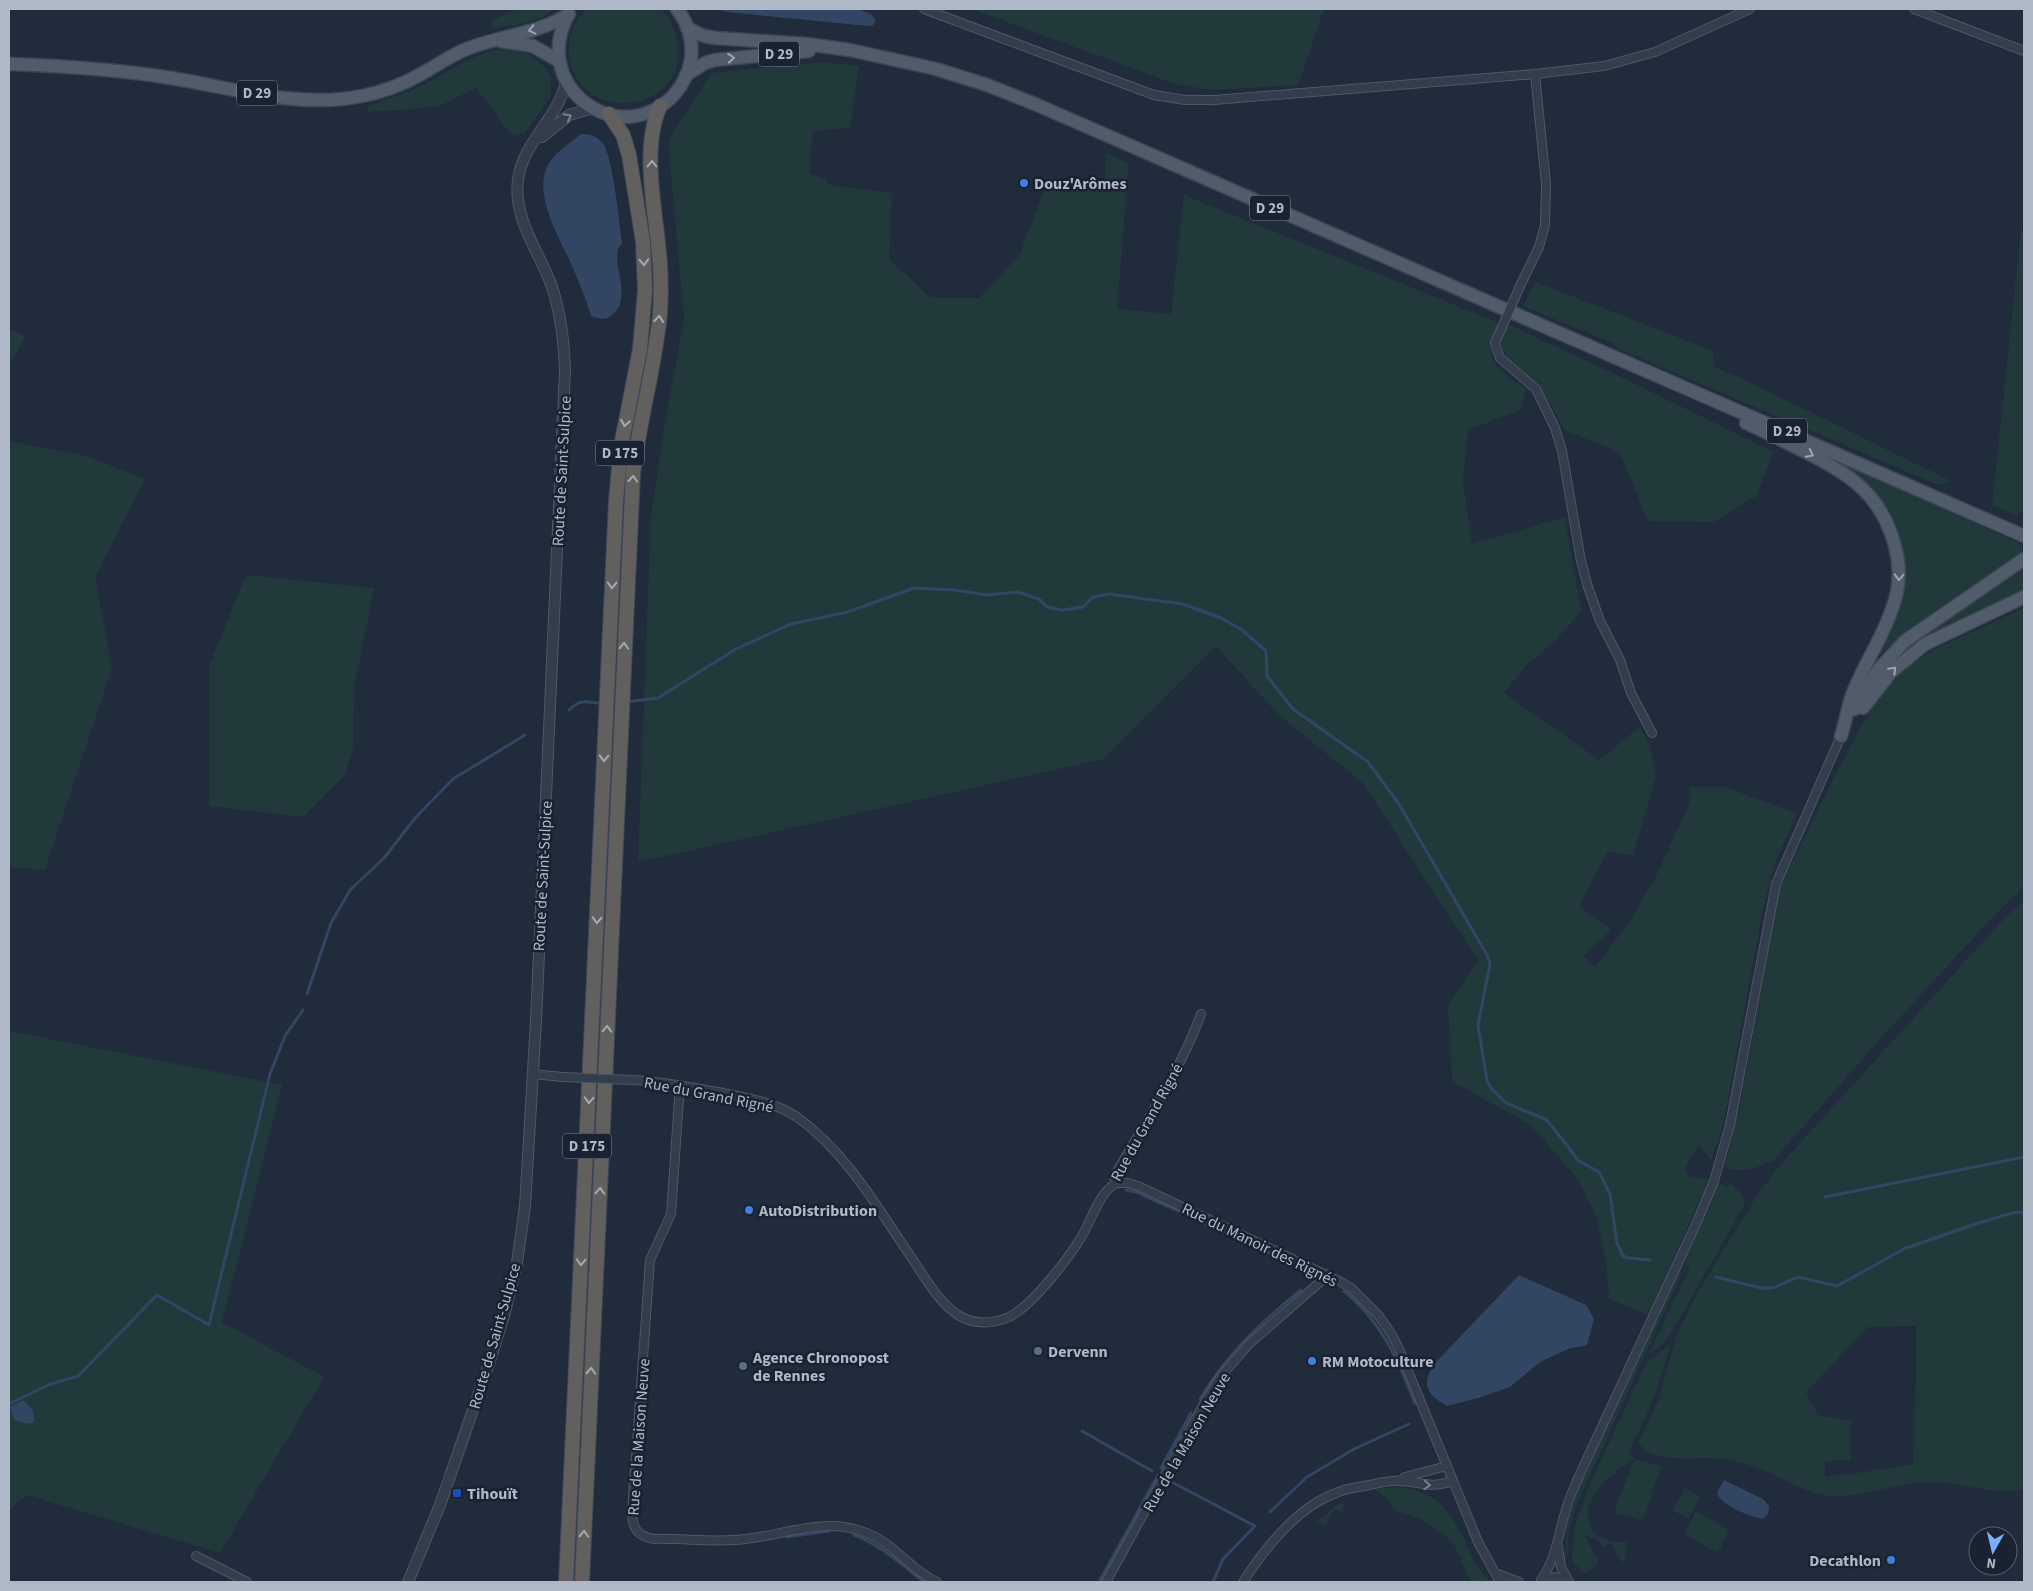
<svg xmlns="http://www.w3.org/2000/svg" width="2033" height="1591" font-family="'Source Sans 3',sans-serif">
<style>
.green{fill:#22393c;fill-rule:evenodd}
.water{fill:#324664}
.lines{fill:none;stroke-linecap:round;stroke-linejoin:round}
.stream{stroke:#324664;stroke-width:3}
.minor-casing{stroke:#4e5866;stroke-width:10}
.tertiary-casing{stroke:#4e5866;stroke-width:12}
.primary-casing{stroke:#3d4654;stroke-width:15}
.trunk-casing{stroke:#3e4856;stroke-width:16}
.minor{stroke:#333d4b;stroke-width:8}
.tertiary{stroke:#333d4b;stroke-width:10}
.primary{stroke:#515c6b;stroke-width:12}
.trunk{stroke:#62605e;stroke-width:14}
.minor-bridge-casing{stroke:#4e5866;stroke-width:10;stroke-linecap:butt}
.minor-bridge{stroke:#333d4b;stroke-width:8}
.oneway{stroke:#9ba6b5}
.oneway2{stroke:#77818f}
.oneway3{stroke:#a3abb7}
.shop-dot{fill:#3f7fe0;stroke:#192230;stroke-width:2}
.service-dot{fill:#5c6f8a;stroke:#192230;stroke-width:2}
.transit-dot{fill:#1a4fb4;stroke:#192230;stroke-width:2}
.labels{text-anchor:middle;stroke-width:5;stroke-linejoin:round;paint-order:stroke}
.shield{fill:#192230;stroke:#818b9a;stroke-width:1}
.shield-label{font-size:15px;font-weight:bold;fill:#aeb8c7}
.poi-label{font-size:16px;font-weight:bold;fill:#aeb8c7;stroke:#192230;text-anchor:start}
.street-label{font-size:16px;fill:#aeb8c7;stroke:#192230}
</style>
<rect width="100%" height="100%" fill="#202b3b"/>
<g class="green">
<path d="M518 9H554C538 24 512 25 491 29L492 20Z"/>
<path d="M587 9H660C671 18 676 31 678 46 686 113 580 127 569 57 567 39 573 20 587 9Z"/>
<polygon points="972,9 1324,9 1298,85 1211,90 1175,84"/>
<path d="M505 49 529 54 546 68 551 79V96L524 134 512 136 476 88 439 106 414 109 367 112 368 106C386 99 406 93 423 85 451 71 473 52 505 49Z"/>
<path d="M824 62 859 66 850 128 812 131 810 174 826 179 829 185 892 193 889 259 931 298H979L1019 256 1049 178 1104 189 1106 153 1129 163 1117 309 1171 314 1184 195 1499 323C1482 362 1496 368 1526 389L1521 410 1468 430 1463 481 1472 544 1565 517 1581 611 1556 640 1524 668 1504 693 1599 760 1640 727 1649 743 1656 777 1633 856 1608 851 1579 906 1611 930 1583 956 1595 967 1630 921 1655 878 1687 810 1690 800 1689 787H1726L1797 814 1775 863 1763 909 1723 1126 1711 1161 1699 1146 1685 1168 1690 1177 1709 1179 1649 1315 1609 1299 1606 1262 1596 1215 1580 1182 1540 1135 1527 1123 1452 1081 1448 1005 1479 961 1362 782 1280 716 1216 646 1104 759 638 862 651 515 666 417 684 319 668 141 711 73Z"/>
<polygon points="2021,231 2024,233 2024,510 2016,515 1992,505"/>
<polygon points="1536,282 1713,351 1715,367 1743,379 1951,481 1938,485 1619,349 1612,343 1523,306"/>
<polygon points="1508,324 1625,379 1774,452 1756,496 1714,522 1648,521 1622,457 1611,448 1565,431 1538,383 1512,365 1506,357 1501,342"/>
<polygon points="9,329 26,336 9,366"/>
<polygon points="9,441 86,456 145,479 95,576 112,668 45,870 9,867"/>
<path d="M1844 464 2018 543 2023 548 2021 554C1969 586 1925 616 1879 655 1887 638 1898 620 1902 601 1909 571 1905 535 1888 508 1876 491 1859 478 1844 464Z"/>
<path d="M2024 568V592C1981 610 1935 629 1898 658L1910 644Z"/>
<polygon points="246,575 374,588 354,689 353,749 345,775 304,817 209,806 209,666"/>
<path d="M2024 608V886L1976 935 1881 1038 1772 1162C1755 1168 1742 1174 1725 1167L1739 1110 1780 887 1837 771 1866 718 1887 686 1905 669 1933 650Z"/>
<path d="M2024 900V1489C1988 1496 1964 1482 1930 1482 1897 1482 1865 1498 1832 1496 1805 1494 1783 1477 1758 1468 1747 1464 1735 1461 1724 1459 1703 1455 1648 1466 1639 1442L1658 1401 1677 1334 1699 1290 1758 1194 1781 1164 2000 923ZM1916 1326C1917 1372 1914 1418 1913 1464L1851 1474 1825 1476V1461L1851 1460V1421L1818 1415 1806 1392 1868 1327Z"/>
<polygon points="9,1031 282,1085 222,1322 324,1377 220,1553 27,1495 9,1511"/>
<path d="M1718 1183 1728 1187 1730 1183C1738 1190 1744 1194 1744 1206L1671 1333 1663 1344 1648 1355 1690 1268 1684 1261 1707 1213Z"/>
<polygon points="1681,1269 1681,1275 1576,1506 1569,1530 1567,1558 1564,1558 1567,1525 1579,1487"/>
<path d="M1670 1344C1661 1383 1647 1417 1628 1452L1635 1459 1661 1466 1643 1521 1614 1513 1634 1459C1623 1465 1603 1482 1596 1492 1575 1522 1596 1545 1628 1542L1624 1564 1610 1543 1603 1547 1596 1538 1585 1536 1599 1561 1596 1566 1585 1573 1573 1562 1572 1559 1574 1530 1589 1486 1646 1363Z"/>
<path d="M1394 1487C1427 1487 1445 1504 1461 1532 1467 1544 1470 1557 1478 1567 1482 1573 1487 1577 1491 1582H1471L1454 1544 1444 1535 1419 1518 1396 1511 1384 1496 1375 1489Z"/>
<polygon points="1685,1488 1700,1496 1689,1518 1673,1511"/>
<polygon points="1343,1504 1345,1505 1342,1512 1335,1509 1325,1525 1316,1521 1338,1505"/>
<polygon points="1696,1511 1729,1530 1719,1551 1716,1552 1684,1534"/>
</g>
<g class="water">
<polygon points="716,9 858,9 871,14 876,21 872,26 868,26 727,12"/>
<path d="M581 134C589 134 595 135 602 142 613 155 619 222 622 243 621 245 619 247 618 249 613 268 632 297 613 314 607 321 599 319 591 316 586 299 579 282 572 266 560 238 531 193 549 163 556 152 570 143 581 134Z"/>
<path d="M1519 1275 1586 1305 1594 1319 1587 1345 1568 1349 1540 1362 1510 1387 1478 1398 1447 1406C1424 1393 1421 1382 1437 1361Z"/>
<path d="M23 1400C29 1406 36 1411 34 1421L30 1424 14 1420 10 1407Z"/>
<path d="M1724 1480 1763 1499 1769 1506 1768 1514 1763 1519C1753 1518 1721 1505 1718 1495 1717 1490 1722 1484 1724 1480Z"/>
</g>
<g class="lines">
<g class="stream">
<polyline points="626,702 658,698 736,649 791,624 848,612 914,588 955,590 987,595 1018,592 1039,599 1047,607 1063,610 1083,607 1093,597 1109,594 1183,604 1221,618 1242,630 1266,651 1267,676 1293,709 1368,762 1399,804 1487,955 1490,964 1478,1025 1487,1081 1491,1088 1506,1103 1547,1120 1579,1161 1599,1172 1610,1194 1617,1243 1623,1256 1628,1258 1650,1260"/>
<path d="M569 710C583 697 586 703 602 703"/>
<polyline points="307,994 331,923 350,890 384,858 416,817 453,779 525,735"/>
<polyline points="1126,1190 1136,1192 1274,1255"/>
<polyline points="1825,1197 2024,1157"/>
<polyline points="1716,1277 1761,1288 1773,1288 1798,1277 1837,1286 1904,1249 1972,1225 2016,1212 2024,1213"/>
<path d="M1344 1291C1382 1322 1397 1358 1415 1403"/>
<path d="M1200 1399C1228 1353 1260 1323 1301 1290"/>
<polyline points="9,1404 48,1385 78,1376 157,1295 209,1325 270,1074 285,1036 303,1010"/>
<polyline points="1082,1431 1152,1471"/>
<polyline points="1161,1468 1191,1413"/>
<polyline points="1170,1481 1255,1526 1223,1559 1213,1582"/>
<polyline points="1270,1512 1307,1477 1354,1449 1409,1424"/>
<path d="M854 1535C881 1545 901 1564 924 1582"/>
<polyline points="787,1537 829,1531"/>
<polyline points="1099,1582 1158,1475"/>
</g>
<g class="minor-casing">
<g id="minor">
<polyline points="924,9 1154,95 1185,100 1214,100 1535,74 1604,66 1655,52 1750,9"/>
<polyline points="1914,9 2024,51"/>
<polyline points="1521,284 1539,247 1545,225 1546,184 1535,74"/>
<polyline points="1498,336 1495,343 1500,358 1536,389 1555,428 1562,451 1581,561 1588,587 1600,621 1620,660 1631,693 1652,733"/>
<polyline points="532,1074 563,1077"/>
<path d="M632 1080C661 1081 689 1087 718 1092 745 1098 773 1101 797 1117 847 1153 877 1207 911 1257 924 1276 938 1302 958 1315 974 1325 992 1324 1009 1317 1032 1306 1068 1259 1082 1236 1092 1219 1099 1193 1116 1183"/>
<path d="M680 1085 671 1214 650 1260 632 1512C632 1529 638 1536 654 1539 681 1538 708 1542 734 1540 780 1538 824 1514 869 1534 895 1545 912 1571 937 1582"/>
<polyline points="1116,1183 1128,1183 1138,1186 1341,1282 1351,1288 1379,1316 1392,1335 1399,1349 1478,1542 1500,1582"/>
<path d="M1116 1183 1114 1177C1144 1124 1180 1072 1201 1014"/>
<polyline points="1401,1480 1405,1477 1447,1466"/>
<polyline points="1558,1547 1561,1567 1569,1582"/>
<polyline points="196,1556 247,1582"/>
<polyline points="1495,1573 1519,1582"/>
<path d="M1541 1580C1557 1557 1557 1539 1565 1513 1568 1500 1574 1488 1579 1476L1697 1222 1714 1181 1730 1125 1776 884 1841 736"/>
<polyline points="1541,1580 1556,1577 1568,1582"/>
<polyline points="1106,1582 1206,1400 1221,1376 1250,1343 1320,1282 1326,1274"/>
<path d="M1243 1582C1265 1548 1297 1507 1336 1493 1347 1488 1358 1487 1370 1485 1379 1483 1391 1480 1400 1481 1424 1482 1427 1489 1453 1481"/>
</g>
</g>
<g class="tertiary-casing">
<g id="tertiary">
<polyline points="542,137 569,115 593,108"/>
<path d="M408 1582 440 1505 490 1361 504 1316 517 1263 525 1206 536 1021 565 370C564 340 561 313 551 284 538 250 513 218 518 180 523 141 559 118 566 81"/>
</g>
</g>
<g class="primary-casing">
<g id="primary">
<path d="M568 15C530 87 618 151 673 96 682 86 689 73 691 59 693 41 688 23 677 9"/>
<polyline points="687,28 704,36 716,38 807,44 850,50 936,69 987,85 1035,104 2024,536"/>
<polyline points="501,41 533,46 559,61"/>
<path d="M9 64C63 66 117 69 171 78 234 88 298 109 362 96 383 92 404 84 423 73 438 65 452 54 469 48 503 35 538 34 569 14"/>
<polyline points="686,75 705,63 715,60 809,51"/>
<path d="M1746 423C1766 432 1785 442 1804 451 1850 475 1881 493 1895 546 1901 568 1900 588 1892 609 1882 639 1863 666 1852 695 1848 708 1845 723 1841 736"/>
<polyline points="1863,708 1891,672 1925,644 2024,597"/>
<polyline points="1855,709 1878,670 1905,641 2024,559"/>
</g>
</g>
<g class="trunk-casing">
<g id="trunk">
<polyline points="566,1582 616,500 621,446 640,349 645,290 643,242 629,155 623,135 609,114"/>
<path d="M582 1582 633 474C639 420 655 368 660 313 661 297 661 280 660 264 657 216 640 151 660 106"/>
</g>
</g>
<use href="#minor" class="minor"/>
<use href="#tertiary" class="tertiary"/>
<use href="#primary" class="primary"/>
<use href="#trunk" class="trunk"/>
<g class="minor-bridge-casing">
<g id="minor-bridge">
<polyline points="1498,336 1521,284"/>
<polyline points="563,1077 632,1080"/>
</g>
</g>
<use href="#minor-bridge" class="minor-bridge"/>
</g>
<defs><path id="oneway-chevron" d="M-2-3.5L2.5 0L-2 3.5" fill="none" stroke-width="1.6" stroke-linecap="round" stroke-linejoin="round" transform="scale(1.25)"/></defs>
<g class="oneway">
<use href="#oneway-chevron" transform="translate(532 30) rotate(167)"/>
<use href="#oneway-chevron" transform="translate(731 58) rotate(-5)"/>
<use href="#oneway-chevron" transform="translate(1810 454) rotate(27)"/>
<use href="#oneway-chevron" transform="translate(1899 577) rotate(92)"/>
<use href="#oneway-chevron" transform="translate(1893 670) rotate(-45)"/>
</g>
<g class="oneway2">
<use href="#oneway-chevron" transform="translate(568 117) rotate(-28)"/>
<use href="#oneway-chevron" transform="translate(1427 1485) rotate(3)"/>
</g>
<g class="oneway3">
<use href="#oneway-chevron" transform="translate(652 164) rotate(-90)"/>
<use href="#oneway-chevron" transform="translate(644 262) rotate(86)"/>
<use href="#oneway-chevron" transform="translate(659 319) rotate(-84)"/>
<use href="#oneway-chevron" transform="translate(625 423) rotate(100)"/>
<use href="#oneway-chevron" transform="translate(633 479) rotate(-86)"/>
<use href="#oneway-chevron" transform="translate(612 585) rotate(93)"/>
<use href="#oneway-chevron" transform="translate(624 646) rotate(-87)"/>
<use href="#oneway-chevron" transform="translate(604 758) rotate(92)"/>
<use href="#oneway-chevron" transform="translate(597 920) rotate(93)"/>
<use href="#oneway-chevron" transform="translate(607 1029) rotate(-88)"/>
<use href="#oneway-chevron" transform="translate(589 1100) rotate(93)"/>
<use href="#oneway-chevron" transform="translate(600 1191) rotate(-87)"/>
<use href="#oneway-chevron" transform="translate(581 1262) rotate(93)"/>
<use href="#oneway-chevron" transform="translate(591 1371) rotate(-87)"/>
<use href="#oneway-chevron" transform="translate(584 1534) rotate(-87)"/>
</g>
<g class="shop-dot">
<circle cx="1024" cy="183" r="5"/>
<circle cx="749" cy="1210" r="5"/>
<circle cx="1312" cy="1361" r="5"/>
<circle cx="1891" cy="1560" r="5"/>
</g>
<g class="service-dot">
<circle cx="1038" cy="1351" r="5"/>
<circle cx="743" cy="1366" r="5"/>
</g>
<rect class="transit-dot" x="452" y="1488" width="10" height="10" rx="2.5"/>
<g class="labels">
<g class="shield">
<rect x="759" y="41.5" width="40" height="25" rx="4"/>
<rect x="237" y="80.5" width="40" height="25" rx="4"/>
<rect x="1250" y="195.5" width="40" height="25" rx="4"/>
<rect x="1767" y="418.5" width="40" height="25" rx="4"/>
<rect x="596" y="440.5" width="48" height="25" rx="4"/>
<rect x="563" y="1133.5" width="48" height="25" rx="4"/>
</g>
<g class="shield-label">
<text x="779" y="59">D 29</text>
<text x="257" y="98">D 29</text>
<text x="1270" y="213">D 29</text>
<text x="1787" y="436">D 29</text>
<text x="620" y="458">D 175</text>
<text x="587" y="1151">D 175</text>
</g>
<g class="poi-label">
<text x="1034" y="189">Douz'Arômes</text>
<text x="759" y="1216">AutoDistribution</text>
<text x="1048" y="1357">Dervenn</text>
<text x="753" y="1363">Agence Chronopost<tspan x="753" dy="18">de Rennes</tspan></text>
<text x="1322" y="1367">RM Motoculture</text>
<text x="467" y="1499">Tihouït</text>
<text x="1881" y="1566" text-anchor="end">Decathlon</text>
</g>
<g class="street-label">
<text transform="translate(561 471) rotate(-87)" y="6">Route de Saint-Sulpice</text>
<text transform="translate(542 876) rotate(-87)" y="6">Route de Saint-Sulpice</text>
<text transform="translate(709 1094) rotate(11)" y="6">Rue du Grand Rigné</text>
<text transform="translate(1146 1122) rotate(-61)" y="6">Rue du Grand Rigné</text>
<text transform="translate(1260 1244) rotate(26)" y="6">Rue du Manoir des Rignés</text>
<text transform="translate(494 1336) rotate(-74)" y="6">Route de Saint-Sulpice</text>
<text transform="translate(638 1437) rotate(-86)" y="6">Rue de la Maison Neuve</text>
<text transform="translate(1186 1442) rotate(-60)" y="6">Rue de la Maison Neuve</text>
</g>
</g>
<rect width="2033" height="1591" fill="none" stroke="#aeb8c7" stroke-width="20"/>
<g transform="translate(1993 1551) rotate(188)"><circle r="24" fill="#192230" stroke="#555e6c"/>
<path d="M0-4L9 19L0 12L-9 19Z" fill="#7badff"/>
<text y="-8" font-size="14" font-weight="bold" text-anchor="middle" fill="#aeb8c7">N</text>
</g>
</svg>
